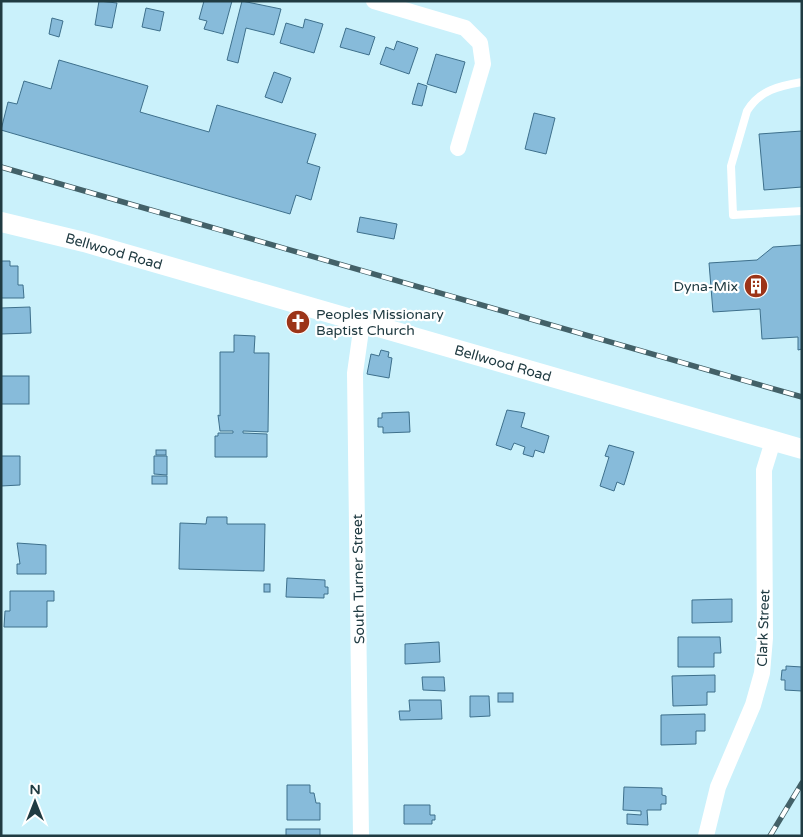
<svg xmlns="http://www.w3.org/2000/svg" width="803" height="837" font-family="'Varela Round',sans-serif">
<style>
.building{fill:#87bbda;stroke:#3e708c}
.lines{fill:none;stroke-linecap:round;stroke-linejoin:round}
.service{stroke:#fff;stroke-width:8}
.minor{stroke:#fff;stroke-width:16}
.tertiary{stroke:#fff;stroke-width:20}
.rail-casing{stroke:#436168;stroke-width:5.5}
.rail{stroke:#fff;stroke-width:4;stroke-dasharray:11;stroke-linecap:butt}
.labels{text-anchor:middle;stroke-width:4.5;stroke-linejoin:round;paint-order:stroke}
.street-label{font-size:14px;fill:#203b42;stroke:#fff}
.poi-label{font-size:14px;fill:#203b42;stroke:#fff;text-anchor:end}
</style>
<rect width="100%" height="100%" fill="#caf1fb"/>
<g class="building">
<polygon points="99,1 117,3 112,28 95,25"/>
<polygon points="204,1 232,1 223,34 204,29 207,21 199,19"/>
<polygon points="242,1 281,9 274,35 246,28 238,63 227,60"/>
<polygon points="146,8 164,12 160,31 142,27"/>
<polygon points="52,18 63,21 59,37 49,34"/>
<polygon points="305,19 323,24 314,53 280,43 286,23 303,28"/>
<polygon points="346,28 375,37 369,55 340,47"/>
<polygon points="397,41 418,48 409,74 380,64 386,47 394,50"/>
<polygon points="436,54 465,62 456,93 427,84"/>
<polygon points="59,60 148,86 140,112 209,132 217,105 316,134 307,163 320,167 311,200 296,195 290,214 1,130 8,102 17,104 24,81 51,89"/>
<polygon points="274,72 291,78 282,103 265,97"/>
<polygon points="418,83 427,86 422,106 412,104"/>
<polygon points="534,113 555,118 546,154 525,149"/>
<polygon points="802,131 802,187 764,190 759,134"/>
<polygon points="360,217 397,224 394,239 357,232"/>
<polygon points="802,245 802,349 798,350 798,337 762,339 760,309 713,312 709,263 757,260 773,247"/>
<polygon points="1,261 10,261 10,266 18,266 18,285 23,285 24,298 1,298"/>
<polygon points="30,307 31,333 1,334 1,308"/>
<polygon points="234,335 255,336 254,353 269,353 268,432 243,431 243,433 267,434 267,457 215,457 215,436 218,436 218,433 233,433 233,431 220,431 218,415 220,416 220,352 234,352"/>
<polygon points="381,350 389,352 388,357 392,358 389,378 367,374 371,354 379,356"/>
<rect x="1" y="376" width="28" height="28"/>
<polygon points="507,410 525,413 521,427 549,436 544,453 535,450 533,457 523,454 525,447 514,443 511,450 496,445"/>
<polygon points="409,412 410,432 383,433 383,427 378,427 378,418 382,418 382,413"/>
<polygon points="609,445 634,452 624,485 617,482 614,491 600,486 609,457 605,456"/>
<rect x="156" y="450" width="10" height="5"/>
<polygon points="1,456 20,456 20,485 1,486"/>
<polygon points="154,456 167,456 167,475 154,474"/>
<rect x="152" y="476" width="15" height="8"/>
<polygon points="207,517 227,517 227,524 265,524 264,571 179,569 180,523 206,524"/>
<polygon points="17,543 46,545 46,574 17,574 17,564 20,564"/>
<polygon points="287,578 325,580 325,587 328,587 328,594 324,594 324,598 286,597"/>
<rect x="264" y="584" width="6" height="8"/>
<polygon points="10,591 54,591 54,601 47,601 47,627 4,627 5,611 10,611"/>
<polygon points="732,599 732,622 692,623 692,600"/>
<polygon points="678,637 720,637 721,653 714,653 714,667 678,667"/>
<polygon points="439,642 440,662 405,664 405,644"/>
<polygon points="786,666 802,667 802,691 785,690 785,680 781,680 782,670 786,670"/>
<polygon points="715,675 715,692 707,692 707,705 673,706 672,676"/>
<polygon points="422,677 444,677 445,691 423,690"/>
<rect x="498" y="693" width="15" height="9"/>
<polygon points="470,696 489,696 490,716 470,717"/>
<polygon points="409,700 441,700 442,719 400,720 399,711 410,711"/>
<polygon points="705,714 705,731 696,731 696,744 661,745 661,715"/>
<polygon points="287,785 310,785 310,793 314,793 316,803 320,803 320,820 287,820"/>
<polygon points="624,787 662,788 662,795 666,796 666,804 661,804 661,810 647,810 648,825 627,824 627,814 641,815 641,811 623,810"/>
<polygon points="404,805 430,805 430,815 435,815 435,820 432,820 432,824 404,824"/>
<rect x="286" y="829" width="34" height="7"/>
</g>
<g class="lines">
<path class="service" d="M802 82C779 86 760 90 747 111L731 166 733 215 802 211"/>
<g class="minor">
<polyline points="374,1 465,28 480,43 483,64 458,148"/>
<polyline points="361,836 355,373 362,323"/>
<polyline points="706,836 718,787 753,705 762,673 765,638 764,470 773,441"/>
</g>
<polyline class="tertiary" points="1,222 84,242 802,449"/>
<g class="rail-casing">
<g id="rail">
<polyline points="1,167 802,397"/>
<polyline points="770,836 802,783"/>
</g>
</g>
<use href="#rail" class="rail"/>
</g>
<defs>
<g id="building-disc" transform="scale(1.25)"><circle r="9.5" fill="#9c3418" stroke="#fff"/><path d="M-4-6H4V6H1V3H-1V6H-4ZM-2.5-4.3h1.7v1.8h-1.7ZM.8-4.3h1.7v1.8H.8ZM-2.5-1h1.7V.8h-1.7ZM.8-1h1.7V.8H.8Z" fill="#fff"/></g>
<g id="church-disc" transform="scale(1.25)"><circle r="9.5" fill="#9c3418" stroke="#fff"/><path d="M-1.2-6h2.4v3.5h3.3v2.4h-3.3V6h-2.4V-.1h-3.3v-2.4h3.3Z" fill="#fff"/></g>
</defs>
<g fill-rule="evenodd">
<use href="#building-disc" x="756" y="286"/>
<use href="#church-disc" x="298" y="322"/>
</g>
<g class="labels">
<g class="street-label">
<text transform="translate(114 251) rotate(16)" y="5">Bellwood Road</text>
<text transform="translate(503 363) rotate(16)" y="5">Bellwood Road</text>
<text transform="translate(358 579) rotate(-91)" y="5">South Turner Street</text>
<text transform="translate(763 628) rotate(-88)" y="5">Clark Street</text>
</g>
<g class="poi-label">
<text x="738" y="291">Dyna-Mix</text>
<text x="316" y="319" text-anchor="start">Peoples Missionary<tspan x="316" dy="16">Baptist Church</tspan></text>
</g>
</g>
<rect width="803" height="837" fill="none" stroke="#203b42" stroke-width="5"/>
<g transform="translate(35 802)" stroke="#ffffff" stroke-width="4" paint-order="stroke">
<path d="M0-4L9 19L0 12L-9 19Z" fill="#203b42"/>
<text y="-8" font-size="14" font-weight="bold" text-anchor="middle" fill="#203b42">N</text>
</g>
</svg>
